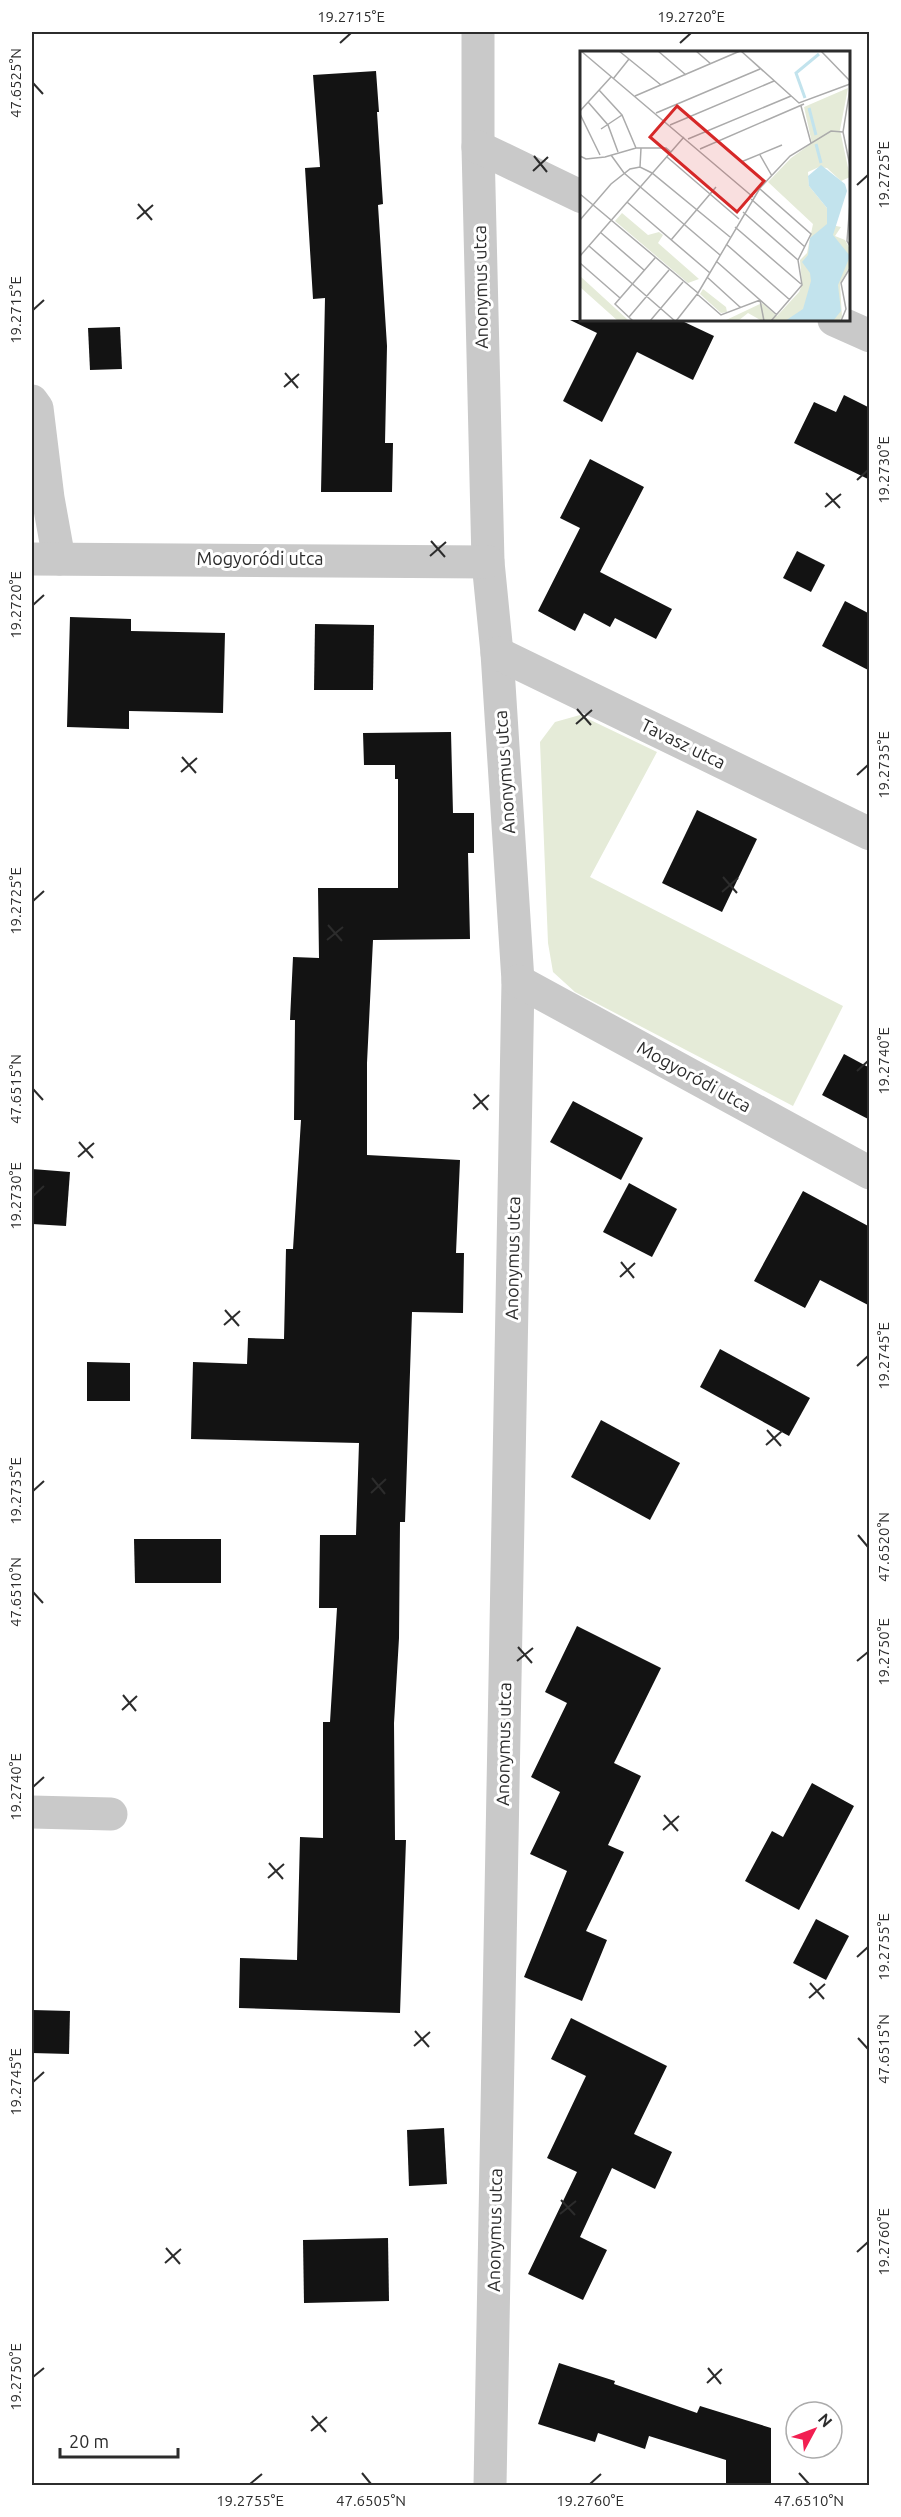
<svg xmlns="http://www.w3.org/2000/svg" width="901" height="2517" font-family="Ubuntu,sans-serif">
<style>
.green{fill:#e5ebd8}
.building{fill:#131313}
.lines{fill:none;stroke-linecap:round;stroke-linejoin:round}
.minor{stroke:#c9c9c9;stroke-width:33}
.ticks{fill:none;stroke:#2c2c2c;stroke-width:2}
.labels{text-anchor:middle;stroke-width:6;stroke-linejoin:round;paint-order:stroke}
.street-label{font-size:18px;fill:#2c2c2c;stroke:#fff}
.inset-river{fill:none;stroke:#c2e3ed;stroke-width:3}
.inset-road{fill:none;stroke:#ababab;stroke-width:1.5}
.view{fill:#d62828;fill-opacity:0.15;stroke:#d62828;stroke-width:3}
.inset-edge{fill:none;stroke:#2c2c2c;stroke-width:3}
.neatline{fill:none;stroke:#2c2c2c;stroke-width:2}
.ticks-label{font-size:15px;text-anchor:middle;fill:#2c2c2c}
</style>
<rect width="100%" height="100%" fill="#fff"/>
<polygon class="green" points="580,715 657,752 590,877 843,1006 793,1106 575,992 553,972 548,943 540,742 555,722"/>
<g class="building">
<polygon points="376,71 379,112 377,112 383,204 378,205 387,346 385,443 393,443 392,492 321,492 325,298 313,299 305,168 320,167 313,75"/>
<polygon points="570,320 680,320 714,336 693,380 637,352 602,422 563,401 597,333"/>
<polygon points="120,327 122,369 90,370 88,328"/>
<polygon points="844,395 870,408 870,480 794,443 814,402 836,412"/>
<polygon points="590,459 644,487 600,572 672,609 656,639 615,618 610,627 584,613 575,631 538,611 580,528 560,518"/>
<polygon points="797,551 825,565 811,592 783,578"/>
<polygon points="845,601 870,614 870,671 822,646"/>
<polygon points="70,617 131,619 131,631 225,633 223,713 129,711 129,729 67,727"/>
<polygon points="315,624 374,625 373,690 314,690"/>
<polygon points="451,732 453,813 474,813 474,853 468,853 470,939 373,940 367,1063 367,1155 460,1160 456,1253 464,1253 463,1313 412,1312 405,1522 400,1522 399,1638 394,1723 395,1840 406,1840 400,2013 239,2008 240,1958 297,1960 300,1837 323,1838 323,1722 330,1722 337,1608 319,1608 320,1535 356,1535 359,1443 191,1439 193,1362 247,1364 248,1338 284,1339 286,1249 293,1249 301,1120 294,1120 295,1020 290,1020 293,957 319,958 318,888 398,888 398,779 395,779 395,765 364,765 363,733"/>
<polygon points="697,810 757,839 722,912 662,883"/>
<polygon points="844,1054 870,1068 870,1120 822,1095"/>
<polygon points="573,1101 643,1138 621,1180 550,1142"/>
<polygon points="32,1169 70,1172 66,1226 32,1224"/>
<polygon points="629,1183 677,1209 652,1257 603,1232"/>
<polygon points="803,1191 870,1227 870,1306 820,1280 805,1308 754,1281"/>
<polygon points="720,1349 810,1398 789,1436 700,1387"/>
<polygon points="87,1362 130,1363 130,1401 87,1401"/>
<polygon points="601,1420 680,1463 650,1520 571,1477"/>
<polygon points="134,1539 221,1539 221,1583 135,1583"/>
<polygon points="577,1626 661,1668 614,1763 641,1776 608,1845 624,1852 586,1931 607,1940 582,2001 524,1977 567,1871 530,1854 560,1792 531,1777 567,1703 545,1692"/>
<polygon points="812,1783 854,1806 799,1910 745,1881 772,1831 783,1837"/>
<polygon points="816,1919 849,1936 826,1980 793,1963"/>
<polygon points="32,2010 70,2011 69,2054 32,2053"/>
<polygon points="571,2018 667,2066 634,2134 672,2152 655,2189 612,2168 580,2237 607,2250 583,2300 528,2274 577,2172 547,2158 586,2076 551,2059"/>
<polygon points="444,2128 447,2184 409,2186 407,2130"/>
<polygon points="388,2238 389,2301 304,2303 303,2240"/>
<polygon points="559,2363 615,2381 614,2384 697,2413 700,2406 771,2428 771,2486 726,2486 726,2460 649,2436 645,2449 598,2433 595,2442 538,2424"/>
</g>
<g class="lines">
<g class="minor">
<polyline points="478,32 478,147 488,562 497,653 518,981 490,2486"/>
<polyline points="478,147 582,197"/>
<polyline points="834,320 870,336"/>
<polyline points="32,401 37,408 48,498 59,559"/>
<polyline points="32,559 488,562"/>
<polyline points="497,653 870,834"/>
<polyline points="518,981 870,1173"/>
<polyline points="32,1812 111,1814"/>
</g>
</g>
<path class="ticks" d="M340 43 351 33M680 43 691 33M33 83 43 94M534 156 547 172M533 171 548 157M857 185 868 175M138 204 152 220M137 219 153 205M33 310 44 300M285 373 298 388M284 387 299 374M857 480 868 470M826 493 840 508M825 507 841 494M431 541 445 557M430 556 446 542M33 605 44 595M577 709 591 725M576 724 592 710M182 757 196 773M181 772 197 758M857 775 868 765M723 877 737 893M722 892 738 878M33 901 44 891M328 925 342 941M327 940 343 927M857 1071 868 1061M33 1089 43 1100M474 1094 488 1110M473 1109 489 1095M79 1142 93 1158M78 1157 94 1143M33 1196 44 1186M621 1262 634 1278M620 1277 635 1263M225 1310 239 1326M224 1325 240 1311M857 1366 868 1356M767 1430 781 1446M766 1445 782 1431M372 1478 385 1494M33 1491 44 1481M371 1493 386 1479M858 1535 868 1547M33 1592 43 1603M518 1647 532 1663M517 1661 533 1648M857 1661 868 1652M123 1695 136 1711M122 1710 137 1696M33 1787 44 1777M664 1815 678 1831M663 1830 679 1816M269 1863 283 1879M268 1878 284 1864M857 1957 868 1947M810 1983 824 1999M809 1998 825 1984M415 2031 429 2047M858 2038 868 2049M414 2046 430 2032M33 2082 44 2072M561 2200 575 2215M560 2214 576 2201M166 2248 180 2264M857 2252 868 2242M165 2263 181 2249M708 2368 721 2384M33 2377 44 2368M707 2383 722 2369M312 2416 326 2432M311 2431 327 2417M362 2473 371 2484M799 2473 809 2484M250 2484 262 2474M590 2484 601 2474"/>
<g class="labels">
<g class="street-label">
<text transform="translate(481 287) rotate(-91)" y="6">Anonymus utca</text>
<text x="260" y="565">Mogyoródi utca</text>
<text transform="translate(683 744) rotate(26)" y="6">Tavasz utca</text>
<text transform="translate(505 772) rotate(-94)" y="6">Anonymus utca</text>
<text transform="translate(694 1077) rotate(29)" y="6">Mogyoródi utca</text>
<text transform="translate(513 1258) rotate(-89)" y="6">Anonymus utca</text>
<text transform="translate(504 1744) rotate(-89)" y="6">Anonymus utca</text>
<text transform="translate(495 2230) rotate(-89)" y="6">Anonymus utca</text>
</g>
</g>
<g transform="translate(580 51)">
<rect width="270" height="270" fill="#fff"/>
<path d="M268 37 260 79 270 126 261 130 247 117 239 116 228 121 229 135 247 157V173L261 176 255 185 265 189 270 198V215L260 232 262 266 259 270H182L168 262 158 270H144L182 252 197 265 219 241 222 234 220 209 227 202 233 173 188 131 211 107 232 92 224 56ZM42 162 68 184 79 181 83 184 78 192 119 228 108 232 35 170ZM0 225 47 268 49 270H38L0 236ZM123 238 146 256 147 261 141 262 120 243Z" fill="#e5ebd8"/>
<path d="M241 114 265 133 267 140 253 184 270 205 258 234 261 260 253 270H205L223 258 231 230 230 222 222 211 228 204 230 187 247 173V157L229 135 228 125Z" fill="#c2e3ed"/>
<path class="inset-river" d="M225 47 216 22 239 3M229 57 236 84M236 93 241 112"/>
<path class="inset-road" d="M1 0 173 146M39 0 81 34M78 0 106 24M116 0 131 13M161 0 219 52 270 33M241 0 270 30M33 28 49 8M270 38 263 81 270 115M19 39 42 64 56 97M55 45 160 0M8 51 28 74 38 101M221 55 231 92M0 60 31 26M76 62 180 18M0 63 20 104M90 74 194 30M21 78 42 64M108 88 211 45M120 98 224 53M31 104 44 122 140 204M180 104 192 125M0 105 6 108 25 106 56 97H86L91 101M87 106 159 168M161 111 202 94M60 116 61 97M180 138 231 183 218 209 222 234 191 270M0 143 118 242M171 148 225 196M47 151 130 222M270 152 267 190 270 195M163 161 218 209M0 169 31 133 50 118 60 116 72 122 150 186M155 176 221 233M20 181 64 219M91 189 136 136M146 193 210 249M9 195 95 270M0 205 104 86M136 210 197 264M0 212 40 247M127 226 161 257M117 243 141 264 180 249 184 270M49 266 89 219M53 270 35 253 75 207M70 270 103 231M96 270 118 242 180 137 210 105 251 80 263 81M261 270 266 258 261 232 270 217"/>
<path class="view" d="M97 55 184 130 157 161 70 86Z"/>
<rect width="270" height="270" class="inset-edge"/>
</g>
<rect width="901" height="2517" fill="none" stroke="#ffffff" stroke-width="66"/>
<g transform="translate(814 2430) rotate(49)"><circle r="28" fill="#ffffff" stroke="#ababab" stroke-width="1.5"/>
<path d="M0-4.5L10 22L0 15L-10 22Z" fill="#f21f51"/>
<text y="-9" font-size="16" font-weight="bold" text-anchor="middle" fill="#2c2c2c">N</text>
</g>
<path d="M60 2448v9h118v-9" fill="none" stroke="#2c2c2c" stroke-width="3"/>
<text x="69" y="2448" font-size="18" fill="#2c2c2c" stroke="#ffffff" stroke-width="4.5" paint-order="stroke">20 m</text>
<rect x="33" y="33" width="835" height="2451" class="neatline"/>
<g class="ticks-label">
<text x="351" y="22">19.2715°E</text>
<text x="691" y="22">19.2720°E</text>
<text transform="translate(16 83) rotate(-90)" y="5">47.6525°N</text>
<text transform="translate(884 175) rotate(-90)" y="5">19.2725°E</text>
<text transform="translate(16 310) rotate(-90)" y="5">19.2715°E</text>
<text transform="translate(884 470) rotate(-90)" y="5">19.2730°E</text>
<text transform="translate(16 605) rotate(-90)" y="5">19.2720°E</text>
<text transform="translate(884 765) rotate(-90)" y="5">19.2735°E</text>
<text transform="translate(16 901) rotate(-90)" y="5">19.2725°E</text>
<text transform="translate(884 1061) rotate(-90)" y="5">19.2740°E</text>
<text transform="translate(16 1089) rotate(-90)" y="5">47.6515°N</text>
<text transform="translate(16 1196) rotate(-90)" y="5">19.2730°E</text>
<text transform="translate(884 1356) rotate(-90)" y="5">19.2745°E</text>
<text transform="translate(16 1491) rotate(-90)" y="5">19.2735°E</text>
<text transform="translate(884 1547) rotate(-90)" y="5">47.6520°N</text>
<text transform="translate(16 1592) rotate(-90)" y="5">47.6510°N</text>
<text transform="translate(884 1652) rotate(-90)" y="5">19.2750°E</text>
<text transform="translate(16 1787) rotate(-90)" y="5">19.2740°E</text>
<text transform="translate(884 1947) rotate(-90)" y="5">19.2755°E</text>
<text transform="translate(884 2049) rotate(-90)" y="5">47.6515°N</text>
<text transform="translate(16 2082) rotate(-90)" y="5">19.2745°E</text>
<text transform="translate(884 2242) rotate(-90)" y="5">19.2760°E</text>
<text transform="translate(16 2377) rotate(-90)" y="5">19.2750°E</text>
<text x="250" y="2506">19.2755°E</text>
<text x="371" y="2506">47.6505°N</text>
<text x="590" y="2506">19.2760°E</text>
<text x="809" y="2506">47.6510°N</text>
</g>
</svg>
